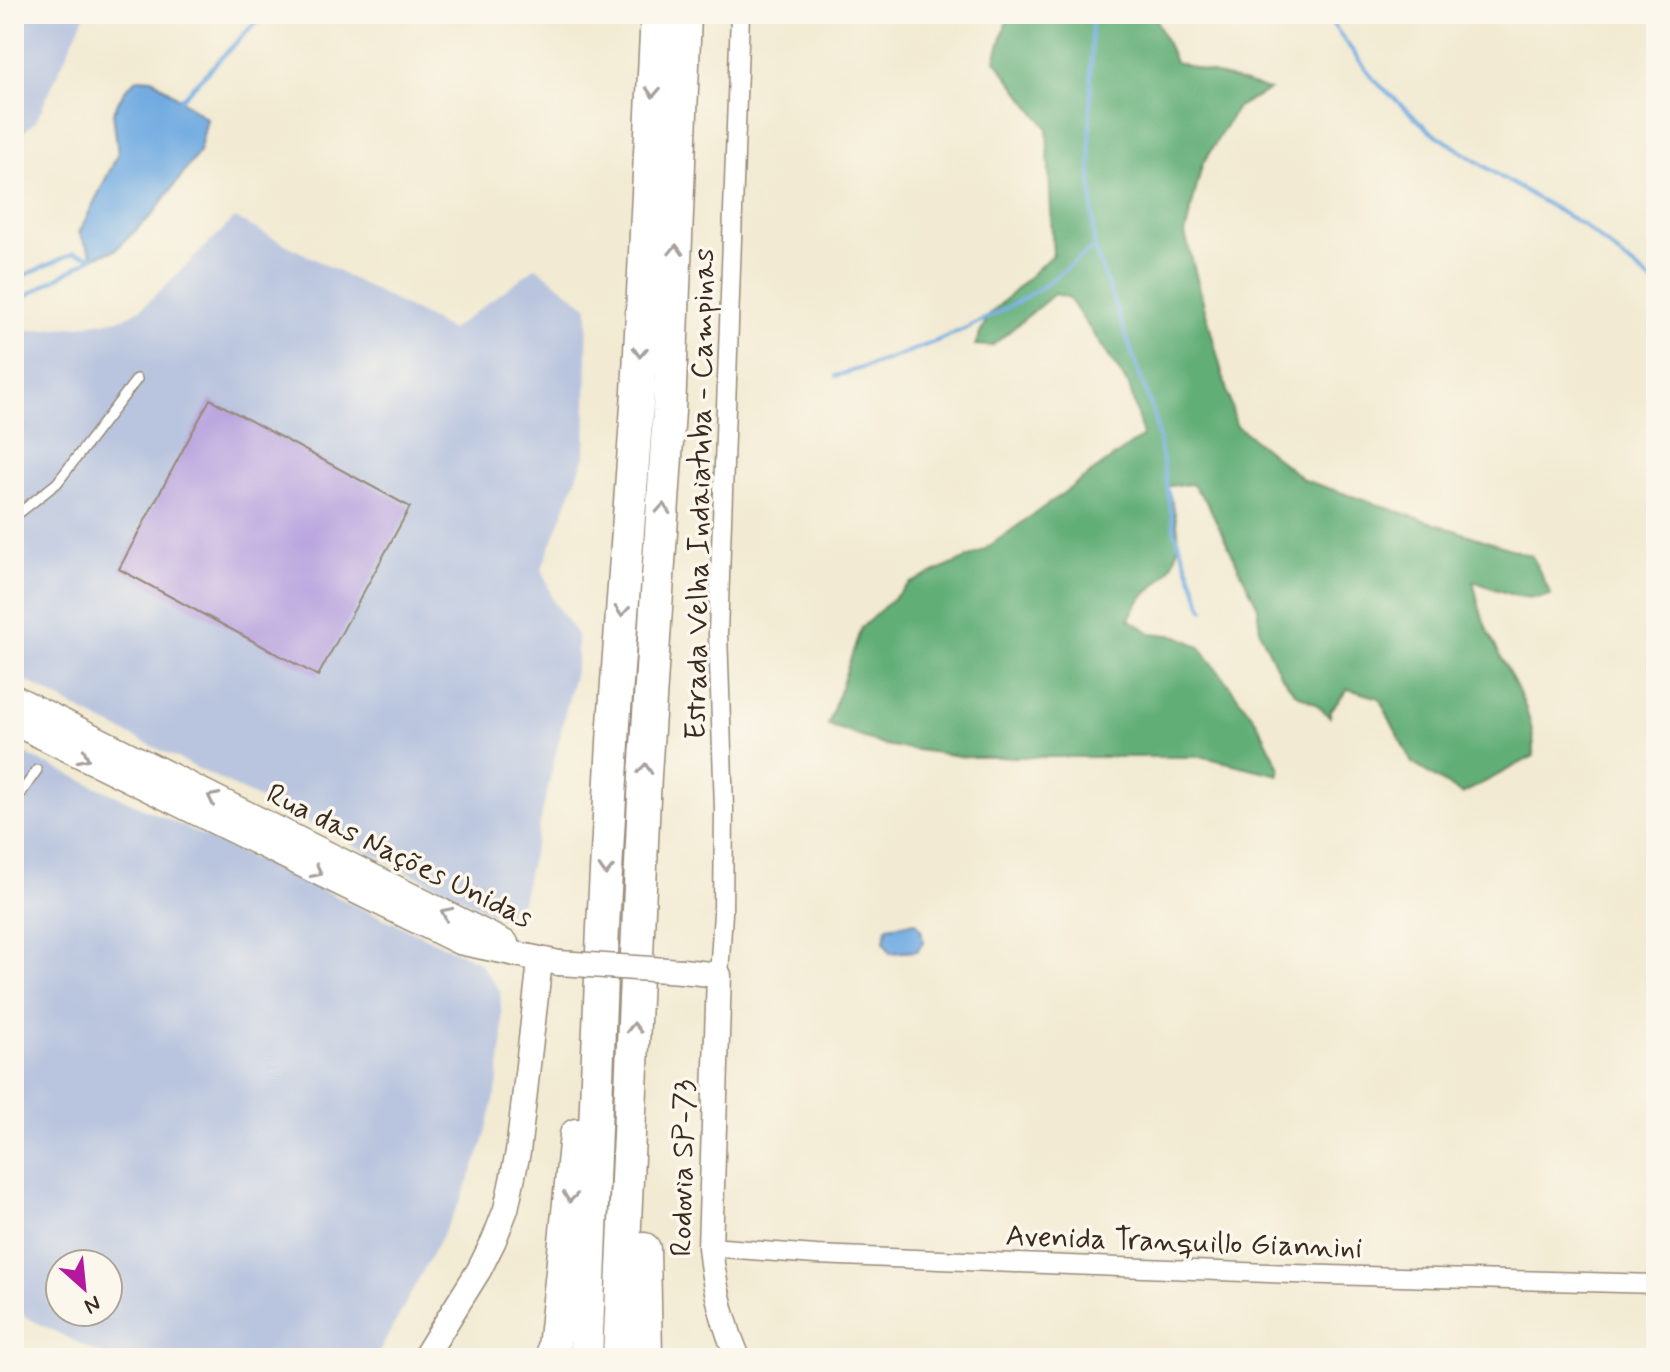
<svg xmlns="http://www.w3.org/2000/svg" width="1670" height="1372" font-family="Mynerve,sans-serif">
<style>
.industrial{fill:#b9c5de;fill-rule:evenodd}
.forest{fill:#62ae77;stroke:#4e6c4a;stroke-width:2}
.water{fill:#71abe1;stroke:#566a80;stroke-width:2}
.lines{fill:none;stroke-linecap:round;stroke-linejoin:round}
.stream{stroke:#71abe1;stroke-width:4}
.building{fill:#baa5df}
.service-casing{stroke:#968a78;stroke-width:12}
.minor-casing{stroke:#968a78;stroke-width:21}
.secondary-casing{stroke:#968a78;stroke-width:27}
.motorway-casing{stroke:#968a78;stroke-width:35}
.service{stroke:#fff;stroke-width:9}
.minor{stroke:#fff;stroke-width:18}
.secondary{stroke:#fff;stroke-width:24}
.motorway{stroke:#fff;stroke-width:32}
.secondary-bridge-casing{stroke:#968a78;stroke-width:27;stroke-linecap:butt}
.secondary-bridge{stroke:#fff;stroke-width:24}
.oneway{stroke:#a79f9a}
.labels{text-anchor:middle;stroke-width:7;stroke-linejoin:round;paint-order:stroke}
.street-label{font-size:30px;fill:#3b2a1e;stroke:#fbf7ec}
</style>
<rect width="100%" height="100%" fill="#fbf7ec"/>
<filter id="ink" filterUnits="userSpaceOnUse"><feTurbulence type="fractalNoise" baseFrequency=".0125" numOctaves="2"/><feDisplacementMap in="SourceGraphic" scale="16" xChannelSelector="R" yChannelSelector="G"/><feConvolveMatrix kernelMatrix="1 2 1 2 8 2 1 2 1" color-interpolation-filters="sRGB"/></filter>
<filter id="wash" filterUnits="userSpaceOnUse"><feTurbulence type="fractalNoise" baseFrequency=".006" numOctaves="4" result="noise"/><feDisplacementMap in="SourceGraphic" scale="32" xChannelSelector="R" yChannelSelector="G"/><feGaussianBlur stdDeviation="1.8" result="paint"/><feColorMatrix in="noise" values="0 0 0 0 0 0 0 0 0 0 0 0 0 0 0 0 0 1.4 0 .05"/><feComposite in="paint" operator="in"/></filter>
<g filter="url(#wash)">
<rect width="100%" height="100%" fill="#f2ead2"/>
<g class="industrial">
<polygon points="14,14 85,14 36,121 14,140"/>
<polygon points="235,218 451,330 536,267 588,307 585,456 542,568 553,601 577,635 577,662 522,901 502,918 87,714 14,674 14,332 81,326 124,318 142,308"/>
<path d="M14 749 479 962 500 991 503 1037 497 1088 483 1144 461 1200 376 1358H108L14 1311ZM60 1264H108V1312H60Z"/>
</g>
<path class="forest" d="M1009 14H1154L1175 62 1269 90 1237 107 1202 165 1185 234 1236 425 1304 480 1532 556 1551 595C1525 604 1496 589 1473 581 1477 596 1480 614 1487 629 1505 670 1536 709 1534 756L1462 794 1412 763 1379 698 1348 689 1331 710 1330 717 1316 704 1295 693 1280 674 1260 632 1258 607 1207 502 1192 484 1167 486C1177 521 1189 551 1161 580 1145 596 1139 597 1129 619L1151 633 1178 636 1199 646 1257 722 1280 768 1279 775 1204 757H965L884 745 828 725 861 628 910 583 981 552 1143 436 1129 386 1068 297 1054 294 992 346 975 345 988 316 1053 254 1047 128 995 60Z"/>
<g class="water">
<polygon points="138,78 153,79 207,119 199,152 153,214 115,250 94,257 79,233 118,154 113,113 124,91"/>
<polygon points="916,922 921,929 923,943 917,951 890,953 884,941 887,927"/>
</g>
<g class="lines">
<g class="stream">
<polyline points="1092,14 1090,145 1094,247 1155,417 1175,533 1204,610"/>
<polyline points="1325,14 1374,80 1429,130 1504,179 1583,225 1656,285"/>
<polyline points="177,103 264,14"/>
<polyline points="14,280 74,253 94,257"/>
<polyline points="14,303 94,257"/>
<path d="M836 376C904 356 974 329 1034 292 1055 279 1074 262 1093 248"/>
</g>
</g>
<g id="blocks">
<polygon class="building" points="210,399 410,507 318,676 119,569"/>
</g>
</g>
<g filter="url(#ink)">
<use href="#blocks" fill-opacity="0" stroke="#968a78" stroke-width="2"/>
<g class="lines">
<g class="service-casing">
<g id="service">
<polyline points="14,517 57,483 137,379"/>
<polyline points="14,803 37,770"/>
</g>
</g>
<g class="minor-casing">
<g id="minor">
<polyline points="719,975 723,913 724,809 718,633 740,14"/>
<polyline points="710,1247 816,1255 1293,1274 1656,1284"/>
</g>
</g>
<g class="secondary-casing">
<g id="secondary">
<polyline points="14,697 506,943"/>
<polyline points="14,723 459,942 559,963"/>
<path d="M682 971 719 975 710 1247C714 1287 722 1321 738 1358"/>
<polyline points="424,1358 479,1270 494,1240 506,1209 518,1152 540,961"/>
</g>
</g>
<g class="motorway-casing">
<g id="motorway">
<polyline points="644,1249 646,1358"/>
<polyline points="553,1358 576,1135"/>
<polyline points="586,1358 603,927 614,724 638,392 657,14"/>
<polyline points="619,1358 645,775 669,411 685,14"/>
</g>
</g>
<use href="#service" class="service"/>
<use href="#minor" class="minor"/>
<use href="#secondary" class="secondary"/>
<use href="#motorway" class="motorway"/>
<g class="secondary-bridge-casing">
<polyline id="secondary-bridge" points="559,963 682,971"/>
</g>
<use href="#secondary-bridge" class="secondary-bridge"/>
</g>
<defs><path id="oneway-chevron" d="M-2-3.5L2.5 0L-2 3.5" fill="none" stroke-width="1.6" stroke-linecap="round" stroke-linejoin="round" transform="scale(2)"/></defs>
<g class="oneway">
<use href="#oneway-chevron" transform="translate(653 92) rotate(93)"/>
<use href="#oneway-chevron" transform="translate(676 250) rotate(-88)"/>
<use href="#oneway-chevron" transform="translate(640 352) rotate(93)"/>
<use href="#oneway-chevron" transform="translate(663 509) rotate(-86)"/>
<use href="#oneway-chevron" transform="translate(622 611) rotate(94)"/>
<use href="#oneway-chevron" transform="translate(84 757) rotate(26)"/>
<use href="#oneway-chevron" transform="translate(645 769) rotate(-86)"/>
<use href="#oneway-chevron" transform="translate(213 798) rotate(-153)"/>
<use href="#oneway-chevron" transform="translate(606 870) rotate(93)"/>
<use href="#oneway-chevron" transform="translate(317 872) rotate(26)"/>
<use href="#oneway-chevron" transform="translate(446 913) rotate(-154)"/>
<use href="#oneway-chevron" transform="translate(634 1028) rotate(-89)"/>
<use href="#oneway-chevron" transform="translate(570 1197) rotate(96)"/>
</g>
</g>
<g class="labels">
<g class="street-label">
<text transform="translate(699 494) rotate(-89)" y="10">Estrada Velha Indaiatuba - Campinas</text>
<text transform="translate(400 855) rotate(26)" y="10">Rua das Nações Unidas</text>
<text transform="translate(682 1168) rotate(-89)" y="10">Rodovia SP-73</text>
<text transform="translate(1184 1241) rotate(2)" y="10">Avenida Tranquillo Giannini</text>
</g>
</g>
<rect width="1670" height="1372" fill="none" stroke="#fbf7ec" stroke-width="48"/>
<g transform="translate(84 1288) rotate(153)"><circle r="38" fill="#fbf7ec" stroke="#aea59a" stroke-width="2"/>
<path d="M0-6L14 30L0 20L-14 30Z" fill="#b5179e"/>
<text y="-12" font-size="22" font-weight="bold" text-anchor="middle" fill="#3b2a1e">N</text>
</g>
</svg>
